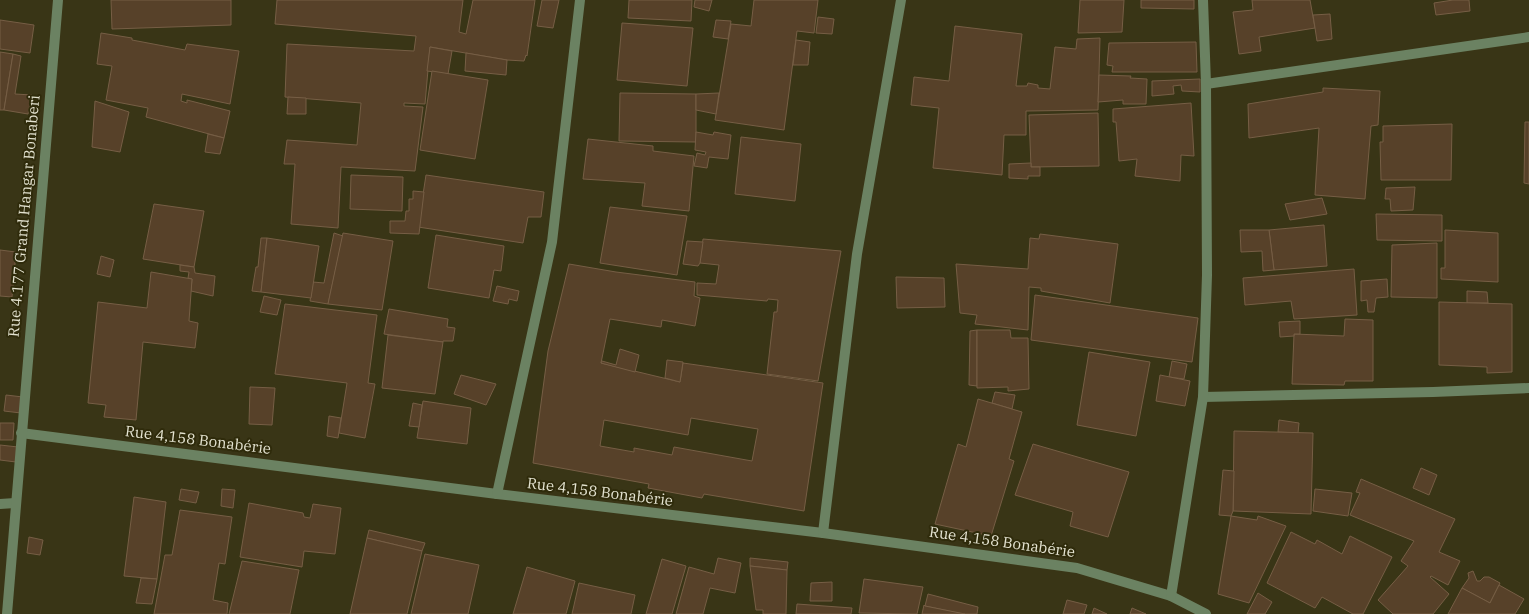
<svg xmlns="http://www.w3.org/2000/svg" width="1529" height="614" font-family="'IBM Plex Serif',serif">
<style>
.building{fill:#574129;stroke:#765e45;fill-rule:evenodd}
.lines{fill:none;stroke-linecap:round;stroke-linejoin:round}
.street{stroke:#6b8262;stroke-width:10}
.labels{text-anchor:middle;stroke-width:4;stroke-linejoin:round;paint-order:stroke}
.street-label{font-size:15px;fill:#e4e3d1;stroke:#2f2b0b}
</style>
<rect width="100%" height="100%" fill="#393516"/>
<g class="building">
<polygon points="111,0 231,0 231,25 112,29"/>
<polygon points="277,0 463,0 459,32 466,34 473,0 535,0 527,56 526,55 524,61 507,60 430,47 425,104 404,103 404,106 423,107 415,171 341,167 338,228 291,224 295,164 284,164 287,140 357,145 361,103 285,97 287,44 414,51 416,36 275,24"/>
<polygon points="542,0 559,0 553,28 537,26"/>
<polygon points="629,0 692,0 691,21 628,18"/>
<polygon points="695,0 712,0 709,11 694,7"/>
<polygon points="754,0 818,0 814,33 797,31 784,130 715,120 731,24 751,26"/>
<polygon points="1080,0 1124,0 1122,32 1078,33"/>
<polygon points="1141,0 1194,0 1194,9 1141,8"/>
<polygon points="1252,0 1310,0 1315,28 1259,37 1261,51 1239,54 1233,12 1253,10"/>
<polygon points="1453,0 1469,0 1470,11 1436,15 1434,3"/>
<polygon points="1330,14 1332,39 1317,41 1313,15"/>
<polygon points="818,17 834,19 832,34 816,33"/>
<polygon points="0,20 34,25 30,53 0,49"/>
<polygon points="716,20 731,21 728,39 713,37"/>
<polygon points="622,23 693,28 687,86 617,80"/>
<polygon points="955,26 1022,34 1016,86 1027,86 1028,83 1038,85 1038,88 1050,89 1055,47 1076,49 1077,39 1100,38 1098,110 1026,111 1026,135 1004,135 1002,175 933,168 939,108 911,105 914,77 949,81"/>
<polygon points="101,33 132,38 132,40 185,50 187,44 239,51 230,104 182,94 181,101 187,103 187,100 230,111 224,138 146,117 148,108 106,100 112,66 97,64"/>
<polygon points="796,40 810,42 808,65 793,65"/>
<polygon points="1196,42 1197,72 1112,72 1113,66 1107,65 1109,43"/>
<polygon points="430,47 452,51 448,74 427,71"/>
<polygon points="0,52 13,54 4,110 0,110"/>
<polygon points="466,53 507,60 506,75 465,71"/>
<polygon points="13,54 21,56 15,94 32,95 28,114 4,110"/>
<polygon points="432,71 488,80 475,159 420,150"/>
<polygon points="1099,75 1131,76 1130,78 1147,79 1146,104 1123,104 1123,100 1098,102"/>
<polygon points="1200,79 1200,92 1182,91 1181,85 1173,86 1174,94 1152,96 1152,81"/>
<polygon points="1323,88 1380,91 1378,125 1371,126 1365,199 1315,195 1319,128 1249,138 1248,104 1323,92"/>
<polygon points="620,93 696,94 696,142 619,141"/>
<polygon points="719,93 716,114 696,110 696,94"/>
<polygon points="288,97 306,98 306,114 287,114"/>
<polygon points="95,101 129,112 120,152 92,147"/>
<polygon points="1191,103 1194,156 1181,155 1180,181 1135,176 1137,159 1119,161 1116,122 1113,122 1113,109"/>
<polygon points="1098,113 1099,166 1031,167 1029,115"/>
<polygon points="1525,122 1529,122 1529,184 1524,183"/>
<polygon points="1452,124 1451,180 1381,180 1380,142 1383,142 1383,126"/>
<polygon points="696,132 713,135 714,132 731,135 728,159 709,157 707,168 694,166 697,153 705,155 706,152 695,150"/>
<polygon points="208,134 224,138 220,154 205,152"/>
<polygon points="741,137 801,144 795,201 735,194"/>
<polygon points="588,139 653,146 653,151 694,156 689,211 642,206 645,183 583,179"/>
<polygon points="1031,163 1031,167 1040,167 1040,176 1028,176 1028,179 1009,178 1009,164"/>
<polygon points="351,175 403,177 402,211 350,209"/>
<polygon points="426,175 544,192 541,217 528,217 523,243 418,227"/>
<polygon points="1415,187 1413,210 1391,211 1390,199 1385,199 1386,188"/>
<polygon points="413,191 424,192 419,234 390,233 390,221 405,221 406,211 409,211 409,199 413,199"/>
<polygon points="1322,198 1327,214 1290,220 1285,204"/>
<polygon points="154,204 204,211 194,267 143,259"/>
<polygon points="610,207 687,216 677,275 600,263"/>
<polygon points="1376,214 1442,215 1442,241 1377,240"/>
<polygon points="1324,225 1327,266 1274,270 1269,230"/>
<polygon points="1240,230 1269,230 1274,270 1263,271 1262,251 1241,252"/>
<polygon points="1445,230 1498,233 1498,282 1441,279 1441,268 1445,268"/>
<polygon points="334,233 343,236 328,304 310,301 313,282 324,283"/>
<polygon points="343,233 393,241 382,310 328,304"/>
<polygon points="1040,234 1118,244 1110,303 1041,291 1041,288 1029,287 1028,330 975,324 977,315 960,313 956,264 1028,269 1030,238 1039,239"/>
<polygon points="436,235 504,246 501,271 494,270 489,298 428,288"/>
<polygon points="261,238 267,238 261,292 252,291 256,267 258,267"/>
<polygon points="267,238 319,246 311,298 261,292"/>
<polygon points="703,239 841,251 818,381 767,374 774,312 777,312 778,300 768,299 767,301 697,295 697,283 716,284 719,265 700,263"/>
<polygon points="687,241 703,242 700,263 698,266 683,264"/>
<polygon points="1437,243 1437,298 1391,297 1392,245"/>
<polygon points="0,250 16,252 12,297 0,296"/>
<polygon points="101,256 114,260 110,277 97,274"/>
<path d="M569 264 616 272 695 282 694 296 700 298 695 326 662 320 661 327 610 319 601 363 680 382 683 363 823 383 804 511 704 494 702 498 648 488 649 484 533 463 548 351ZM691 418 758 429 752 461 674 447 672 455 634 448V452L600 446 604 420 688 435Z"/>
<polygon points="180,265 194,267 195,273 215,276 213,296 191,291 192,279 188,278 189,272 180,271"/>
<polygon points="1354,269 1357,315 1294,319 1291,301 1245,305 1243,278"/>
<polygon points="151,272 192,279 189,321 198,323 195,348 143,342 136,420 104,417 106,405 88,403 98,302 147,308"/>
<polygon points="896,277 944,278 945,307 897,308"/>
<polygon points="1387,279 1388,297 1376,298 1374,312 1368,312 1367,300 1361,301 1361,281"/>
<polygon points="497,286 519,291 517,301 509,299 508,304 493,301"/>
<polygon points="1467,291 1487,292 1488,303 1467,303"/>
<polygon points="1035,295 1198,318 1192,362 1031,340"/>
<polygon points="264,296 281,300 277,315 260,312"/>
<polygon points="1439,302 1512,304 1512,372 1487,373 1487,367 1439,365"/>
<polygon points="285,304 377,315 368,383 375,384 365,438 339,433 347,383 275,374"/>
<polygon points="389,309 448,319 447,327 455,328 453,341 443,341 443,342 384,334"/>
<polygon points="1345,319 1373,320 1373,381 1345,381 1344,385 1292,384 1294,334 1344,336"/>
<polygon points="1300,321 1300,334 1294,334 1294,336 1280,337 1279,322"/>
<polygon points="977,330 977,386 969,385 970,331"/>
<polygon points="977,330 1010,330 1011,338 1028,338 1029,389 1008,391 1008,387 977,388"/>
<polygon points="388,335 443,342 435,394 382,388"/>
<polygon points="620,349 639,355 635,372 601,363 602,361 616,365"/>
<polygon points="1089,352 1150,362 1136,436 1077,425"/>
<polygon points="667,360 683,362 680,382 665,378"/>
<polygon points="1172,361 1187,364 1184,379 1169,377"/>
<polygon points="461,375 496,384 486,405 454,394"/>
<polygon points="1160,375 1190,381 1185,406 1156,401"/>
<polygon points="250,387 275,388 272,425 249,424"/>
<polygon points="995,392 1015,395 1012,409 992,403"/>
<polygon points="6,395 23,397 21,413 4,411"/>
<polygon points="978,399 1022,412 1009,459 1014,461 991,536 935,524 958,444 966,447"/>
<polygon points="423,401 471,408 467,444 417,438"/>
<polygon points="413,403 422,405 419,427 409,426"/>
<polygon points="329,416 341,418 338,438 327,436"/>
<polygon points="1279,420 1299,423 1298,433 1278,432"/>
<polygon points="0,423 14,423 13,440 0,440"/>
<polygon points="1234,431 1313,433 1311,514 1233,511"/>
<polygon points="1033,444 1129,472 1108,537 1070,526 1073,512 1015,495"/>
<polygon points="0,445 18,447 16,462 0,460"/>
<polygon points="1421,468 1437,475 1429,495 1413,488"/>
<polygon points="1223,470 1234,471 1233,511 1231,516 1219,515"/>
<polygon points="1361,479 1455,519 1439,552 1460,561 1448,585 1431,576 1430,577 1449,594 1433,614 1393,614 1378,600 1408,566 1401,561 1414,541 1350,515 1360,493 1356,492"/>
<polygon points="181,489 199,492 196,503 179,500"/>
<polygon points="222,489 235,490 233,508 221,506"/>
<polygon points="1315,489 1352,493 1348,516 1313,511"/>
<polygon points="134,497 166,502 157,579 124,576"/>
<polygon points="249,503 303,513 304,517 310,518 313,504 341,508 335,554 304,551 302,567 240,557"/>
<polygon points="180,510 232,517 225,564 219,563 213,600 228,603 227,614 154,614 165,555 172,555"/>
<polygon points="1231,516 1257,520 1258,516 1286,526 1249,603 1218,594"/>
<polygon points="369,530 425,543 422,551 367,538"/>
<polygon points="1291,532 1315,544 1317,540 1342,554 1350,536 1392,557 1363,614 1353,614 1322,597 1315,608 1267,583"/>
<polygon points="29,537 43,540 40,555 27,553"/>
<polygon points="367,538 422,551 407,614 350,614"/>
<polygon points="425,554 479,565 468,614 411,614"/>
<polygon points="718,558 741,563 735,593 710,588 703,614 676,614 689,567 714,574"/>
<polygon points="750,558 788,562 787,570 750,566"/>
<polygon points="662,559 686,566 672,614 646,614"/>
<polygon points="242,561 299,570 290,614 229,614"/>
<polygon points="750,566 787,570 786,614 763,614 763,610 756,610"/>
<polygon points="527,567 575,581 566,614 513,614"/>
<polygon points="1473,571 1477,581 1480,581 1484,577 1489,577 1500,583 1490,603 1462,588 1469,578 1468,573"/>
<polygon points="141,578 157,579 152,604 136,603"/>
<polygon points="864,579 923,587 917,614 859,613"/>
<polygon points="832,582 832,601 810,601 811,583"/>
<polygon points="579,583 635,595 631,614 572,614"/>
<polygon points="1499,585 1524,599 1515,614 1448,614 1462,588 1490,603"/>
<polygon points="1258,593 1272,602 1265,614 1247,614"/>
<polygon points="928,594 978,607 977,614 963,614 925,606"/>
<polygon points="1067,600 1087,605 1084,614 1063,614"/>
<polygon points="797,604 852,608 851,614 796,614"/>
<polygon points="924,605 925,606 965,614 922,614"/>
<polygon points="1094,608 1107,614 1092,614"/>
<polygon points="1132,608 1146,614 1130,614"/>
</g>
<g class="lines">
<g class="street">
<polyline points="1206,84 1529,37"/>
<polyline points="1203,397 1433,392 1529,388"/>
<polyline points="21,433 497,494 823,533 1077,568 1171,596 1206,614"/>
<polyline points="497,494 552,242 580,0"/>
<polyline points="0,504 15,503"/>
<polyline points="823,533 857,254 901,0"/>
<polyline points="1171,596 1203,397 1207,275 1206,84 1203,0"/>
<polyline points="7,614 58,0"/>
</g>
</g>
<g class="labels">
<g class="street-label">
<text transform="translate(24 216) rotate(-85)" y="5">Rue 4.177 Grand Hangar Bonaberi</text>
<text transform="translate(198 440) rotate(7)" y="5">Rue 4,158 Bonabérie</text>
<text transform="translate(600 492) rotate(7)" y="5">Rue 4,158 Bonabérie</text>
<text transform="translate(1002 542) rotate(8)" y="5">Rue 4,158 Bonabérie</text>
</g>
</g>
</svg>
